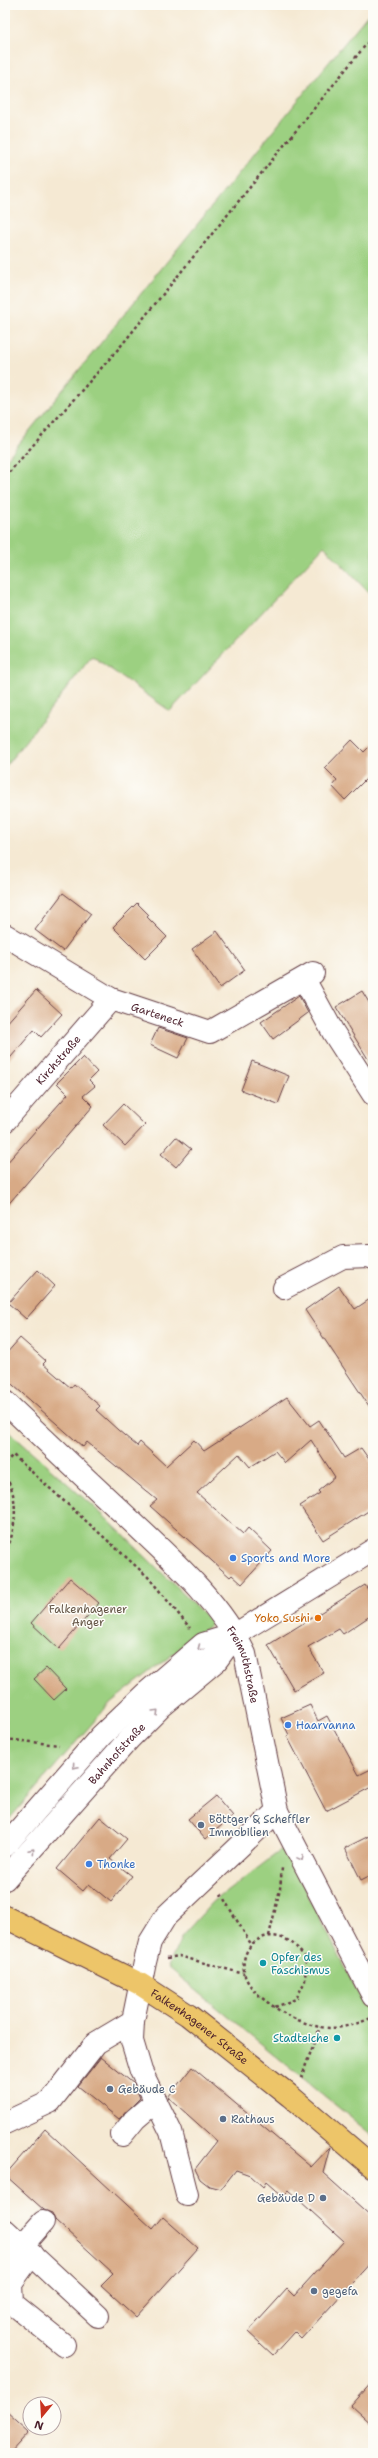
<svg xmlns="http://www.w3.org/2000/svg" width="378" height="2458" font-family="'Shantell Sans',sans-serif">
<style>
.green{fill:#9cd081;stroke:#737856}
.building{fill:#d8aa86}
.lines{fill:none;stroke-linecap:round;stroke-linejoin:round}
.minor-casing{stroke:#643d44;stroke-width:24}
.major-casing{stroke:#643d44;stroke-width:24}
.path{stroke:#643d44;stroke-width:2.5;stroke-dasharray:3 3;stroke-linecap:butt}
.minor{stroke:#fff;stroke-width:22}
.major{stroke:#edc569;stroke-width:22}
.oneway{stroke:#ae9aa0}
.shop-dot{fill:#3f7fe0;stroke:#fdfcf7;stroke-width:1.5}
.food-dot{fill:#e8710a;stroke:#fdfcf7;stroke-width:1.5}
.service-dot{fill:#5c6f8a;stroke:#fdfcf7;stroke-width:1.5}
.culture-dot{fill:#0f9aa8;stroke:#fdfcf7;stroke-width:1.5}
.labels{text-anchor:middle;stroke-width:3;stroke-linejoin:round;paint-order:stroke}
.street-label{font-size:11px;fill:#4a1f2b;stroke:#fdfcf7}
.shop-label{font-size:11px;fill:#366cbe;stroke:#fdfcf7;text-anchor:start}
.park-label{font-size:11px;fill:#635445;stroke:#fdfcf7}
.food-label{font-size:11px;fill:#c56008;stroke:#fdfcf7;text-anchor:end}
.service-label{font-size:11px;fill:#4e5e75;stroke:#fdfcf7;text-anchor:start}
.culture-label{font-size:11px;fill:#0d838f;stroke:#fdfcf7;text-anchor:start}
</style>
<rect width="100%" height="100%" fill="#fdfcf7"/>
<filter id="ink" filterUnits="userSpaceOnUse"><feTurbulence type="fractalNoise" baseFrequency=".025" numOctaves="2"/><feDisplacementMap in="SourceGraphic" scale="8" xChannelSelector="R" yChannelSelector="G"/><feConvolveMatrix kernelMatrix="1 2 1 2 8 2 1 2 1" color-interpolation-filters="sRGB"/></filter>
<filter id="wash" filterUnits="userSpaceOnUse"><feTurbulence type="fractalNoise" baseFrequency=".012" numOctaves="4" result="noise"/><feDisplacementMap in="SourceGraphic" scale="16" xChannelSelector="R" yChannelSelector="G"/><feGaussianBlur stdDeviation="0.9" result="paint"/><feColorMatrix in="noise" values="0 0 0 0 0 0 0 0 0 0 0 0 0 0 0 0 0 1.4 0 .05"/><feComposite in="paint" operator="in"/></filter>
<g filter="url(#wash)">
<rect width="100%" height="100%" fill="#f5e9d3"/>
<g class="green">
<polygon points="373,8 373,597 324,546 170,711 92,656 5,767 5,461"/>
<polygon points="5,1428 105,1517 213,1623 110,1703 5,1824"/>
<polygon points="284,1848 373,2022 373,2136 168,1967 182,1936 213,1902"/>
</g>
<g id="blocks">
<g class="building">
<polygon points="352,740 364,752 373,743 373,772 345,800 332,786 337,780 325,768"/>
<polygon points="63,893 91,914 63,951 35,930"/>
<polygon points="137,903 149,915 147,917 167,937 145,959 113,927"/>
<polygon points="217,931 245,970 220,988 192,949"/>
<polygon points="36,990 62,1014 41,1037 34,1030 5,1064 5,1025"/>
<polygon points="362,991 373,1009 373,1067 336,1007"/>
<polygon points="299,996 308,1013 273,1039 261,1022"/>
<polygon points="158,1028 188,1038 178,1058 150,1045"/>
<polygon points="83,1057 97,1072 89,1080 95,1086 83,1096 93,1106 5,1208 5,1165 68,1094 57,1083"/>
<polygon points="252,1061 289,1076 278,1104 241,1090"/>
<polygon points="123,1104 145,1125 125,1146 103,1125"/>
<polygon points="176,1137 191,1149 176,1167 161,1154"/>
<polygon points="38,1270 55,1286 26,1319 8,1303"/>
<polygon points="339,1286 355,1309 373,1297 373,1412 305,1310"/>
<polygon points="20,1338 46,1361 43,1364 71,1388 74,1384 100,1406 96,1410 118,1430 137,1446 140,1442 166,1466 194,1440 204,1451 287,1397 310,1426 319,1420 344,1458 361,1448 373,1465 373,1508 323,1540 300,1506 320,1493 318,1491 335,1477 311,1440 285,1463 275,1451 250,1467 239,1454 197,1493 243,1534 248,1528 272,1551 242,1584 232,1575 230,1577 150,1506 157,1500 87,1442 83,1447 5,1378 5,1355"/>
<polygon points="70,1578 99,1603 59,1649 31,1623"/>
<polygon points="365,1585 373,1598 373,1614 343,1634 339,1629 308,1647 324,1673 294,1690 268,1645"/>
<polygon points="46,1668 66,1689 54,1700 34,1679"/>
<polygon points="310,1705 318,1721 327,1716 359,1775 373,1768 373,1786 326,1811 287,1736 289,1735 281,1718"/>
<polygon points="216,1796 233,1816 205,1839 188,1819"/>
<polygon points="100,1817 127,1839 110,1859 132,1876 111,1902 89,1884 83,1891 57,1869"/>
<polygon points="373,1834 373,1874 361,1880 345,1848"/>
<polygon points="101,2057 134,2084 140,2098 119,2119 78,2086"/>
<polygon points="192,2067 311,2167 330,2147 323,2173 373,2218 373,2260 301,2339 294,2332 273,2355 248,2332 287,2289 294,2296 344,2241 289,2191 283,2197 266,2182 263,2187 250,2175 236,2170 221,2189 209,2186 200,2179 195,2169 217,2141 168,2097"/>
<polygon points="45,2129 153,2229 163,2217 198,2248 136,2317 101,2285 113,2273 55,2220 52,2213 44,2210 5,2175"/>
<polygon points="373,2381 373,2426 351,2406"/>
<polygon points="5,2410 29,2432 10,2453 5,2453"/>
</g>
</g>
</g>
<g filter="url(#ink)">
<use href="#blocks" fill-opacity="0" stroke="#643d44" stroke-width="1"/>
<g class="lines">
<g class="minor-casing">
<g id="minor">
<path id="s1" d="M5 935 111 999 210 1032 313 973"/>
<polyline points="304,979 333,1032 373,1094"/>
<path id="s2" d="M5 1121 111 999"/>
<polyline points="284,1288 343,1257 369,1256 373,1258"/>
<path id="s3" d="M5 1402C46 1441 86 1479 127 1517 170 1558 219 1600 245 1654L277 1811 373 1996"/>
<polyline points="5,1846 101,1736 146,1693 203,1644 236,1634 373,1550"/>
<path id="s4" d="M5 1879 129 1739 162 1706 216 1661 236 1634"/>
<polyline points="5,2123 50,2102 96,2043 133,2021"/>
<polyline points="122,2135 135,2119 156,2101"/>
<polyline points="187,2195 171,2132 141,2071 132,2041 133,2021 145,1962 150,1942 166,1916 277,1811"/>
<polyline points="5,2230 98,2316"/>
<polyline points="32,2254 11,2283 12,2303 64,2345"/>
<polyline points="5,2265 43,2222"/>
</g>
</g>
<g class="major-casing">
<g id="major">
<path id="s5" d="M5 1917 140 1984 188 2015 290 2096 373 2167"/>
</g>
</g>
<g class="path">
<polyline points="5,477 120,347 373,36"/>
<polyline points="5,1463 13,1455 148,1577 190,1628"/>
<path d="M5 1477C20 1495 16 1533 5 1553"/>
<polyline points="5,1739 59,1745"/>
<polyline points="221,1894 251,1944"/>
<polyline points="269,1936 280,1889 282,1868"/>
<polyline points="167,1958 179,1956 244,1974"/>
<path d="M275 2007 296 1999 305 1981 306 1958C301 1953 295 1944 289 1941 264 1927 240 1945 244 1972 248 1997 298 2024 320 2027 337 2030 355 2025 371 2018"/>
<polyline points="301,2078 320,2027"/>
</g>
<use href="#minor" class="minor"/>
<use href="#major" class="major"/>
</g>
<defs><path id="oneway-chevron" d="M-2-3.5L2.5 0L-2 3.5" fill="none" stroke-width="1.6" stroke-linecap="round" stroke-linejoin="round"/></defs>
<g class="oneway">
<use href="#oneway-chevron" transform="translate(200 1648) rotate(143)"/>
<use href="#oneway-chevron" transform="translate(156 1712) rotate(-45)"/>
<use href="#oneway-chevron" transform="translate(75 1766) rotate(131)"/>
<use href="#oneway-chevron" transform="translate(32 1851) rotate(-49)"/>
<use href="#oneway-chevron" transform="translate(301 1858) rotate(62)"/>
</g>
</g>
<g class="shop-dot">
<circle cx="233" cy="1558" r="4"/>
<circle cx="288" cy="1725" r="4"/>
<circle cx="89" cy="1864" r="4"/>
</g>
<circle class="food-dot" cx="318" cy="1618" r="4"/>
<g class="service-dot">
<circle cx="201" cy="1825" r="4"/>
<circle cx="110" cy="2089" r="4"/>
<circle cx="223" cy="2119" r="4"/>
<circle cx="323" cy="2198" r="4"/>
<circle cx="314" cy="2291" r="4"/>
</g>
<g class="culture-dot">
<circle cx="263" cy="1963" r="4"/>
<circle cx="337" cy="2038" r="4"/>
</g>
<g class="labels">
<g class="street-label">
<text dy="4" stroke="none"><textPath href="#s1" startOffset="173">Garteneck</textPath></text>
<text dy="4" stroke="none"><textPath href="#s2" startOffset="81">Kirchstraße</textPath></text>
<text dy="4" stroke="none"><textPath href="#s3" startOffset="359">Freimuthstraße</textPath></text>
<text dy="4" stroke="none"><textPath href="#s4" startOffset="168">Bahnhofstraße</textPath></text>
<text dy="4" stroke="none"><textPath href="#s5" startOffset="224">Falkenhagener Straße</textPath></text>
</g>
<g class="shop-label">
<text x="241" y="1562">Sports and More</text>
<text x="296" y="1729">Haarvanna</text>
<text x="97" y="1868">Thonke</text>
</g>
<g class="park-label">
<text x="88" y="1613">Falkenhagener<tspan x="88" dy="13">Anger</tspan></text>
</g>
<g class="food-label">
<text x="310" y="1622">Yoko Sushi</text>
</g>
<g class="service-label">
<text x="209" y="1823">Böttger &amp; Scheffler<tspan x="209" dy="13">Immobilien</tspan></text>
<text x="118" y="2093">Gebäude C</text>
<text x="231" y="2123">Rathaus</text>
<text x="315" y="2202" text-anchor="end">Gebäude D</text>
<text x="322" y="2295">gegefa</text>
</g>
<g class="culture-label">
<text x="271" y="1961">Opfer des<tspan x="271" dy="13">Faschismus</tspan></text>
<text x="329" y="2042" text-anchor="end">Stadteiche</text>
</g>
</g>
<rect width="378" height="2458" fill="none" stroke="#fdfcf7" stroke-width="20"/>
<g transform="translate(42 2416) rotate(198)"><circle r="19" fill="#fdfcf7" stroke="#b5a4a5"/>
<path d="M0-3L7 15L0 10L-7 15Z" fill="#c8321e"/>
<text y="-6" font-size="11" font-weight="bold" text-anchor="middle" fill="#4a1f2b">N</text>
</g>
</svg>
